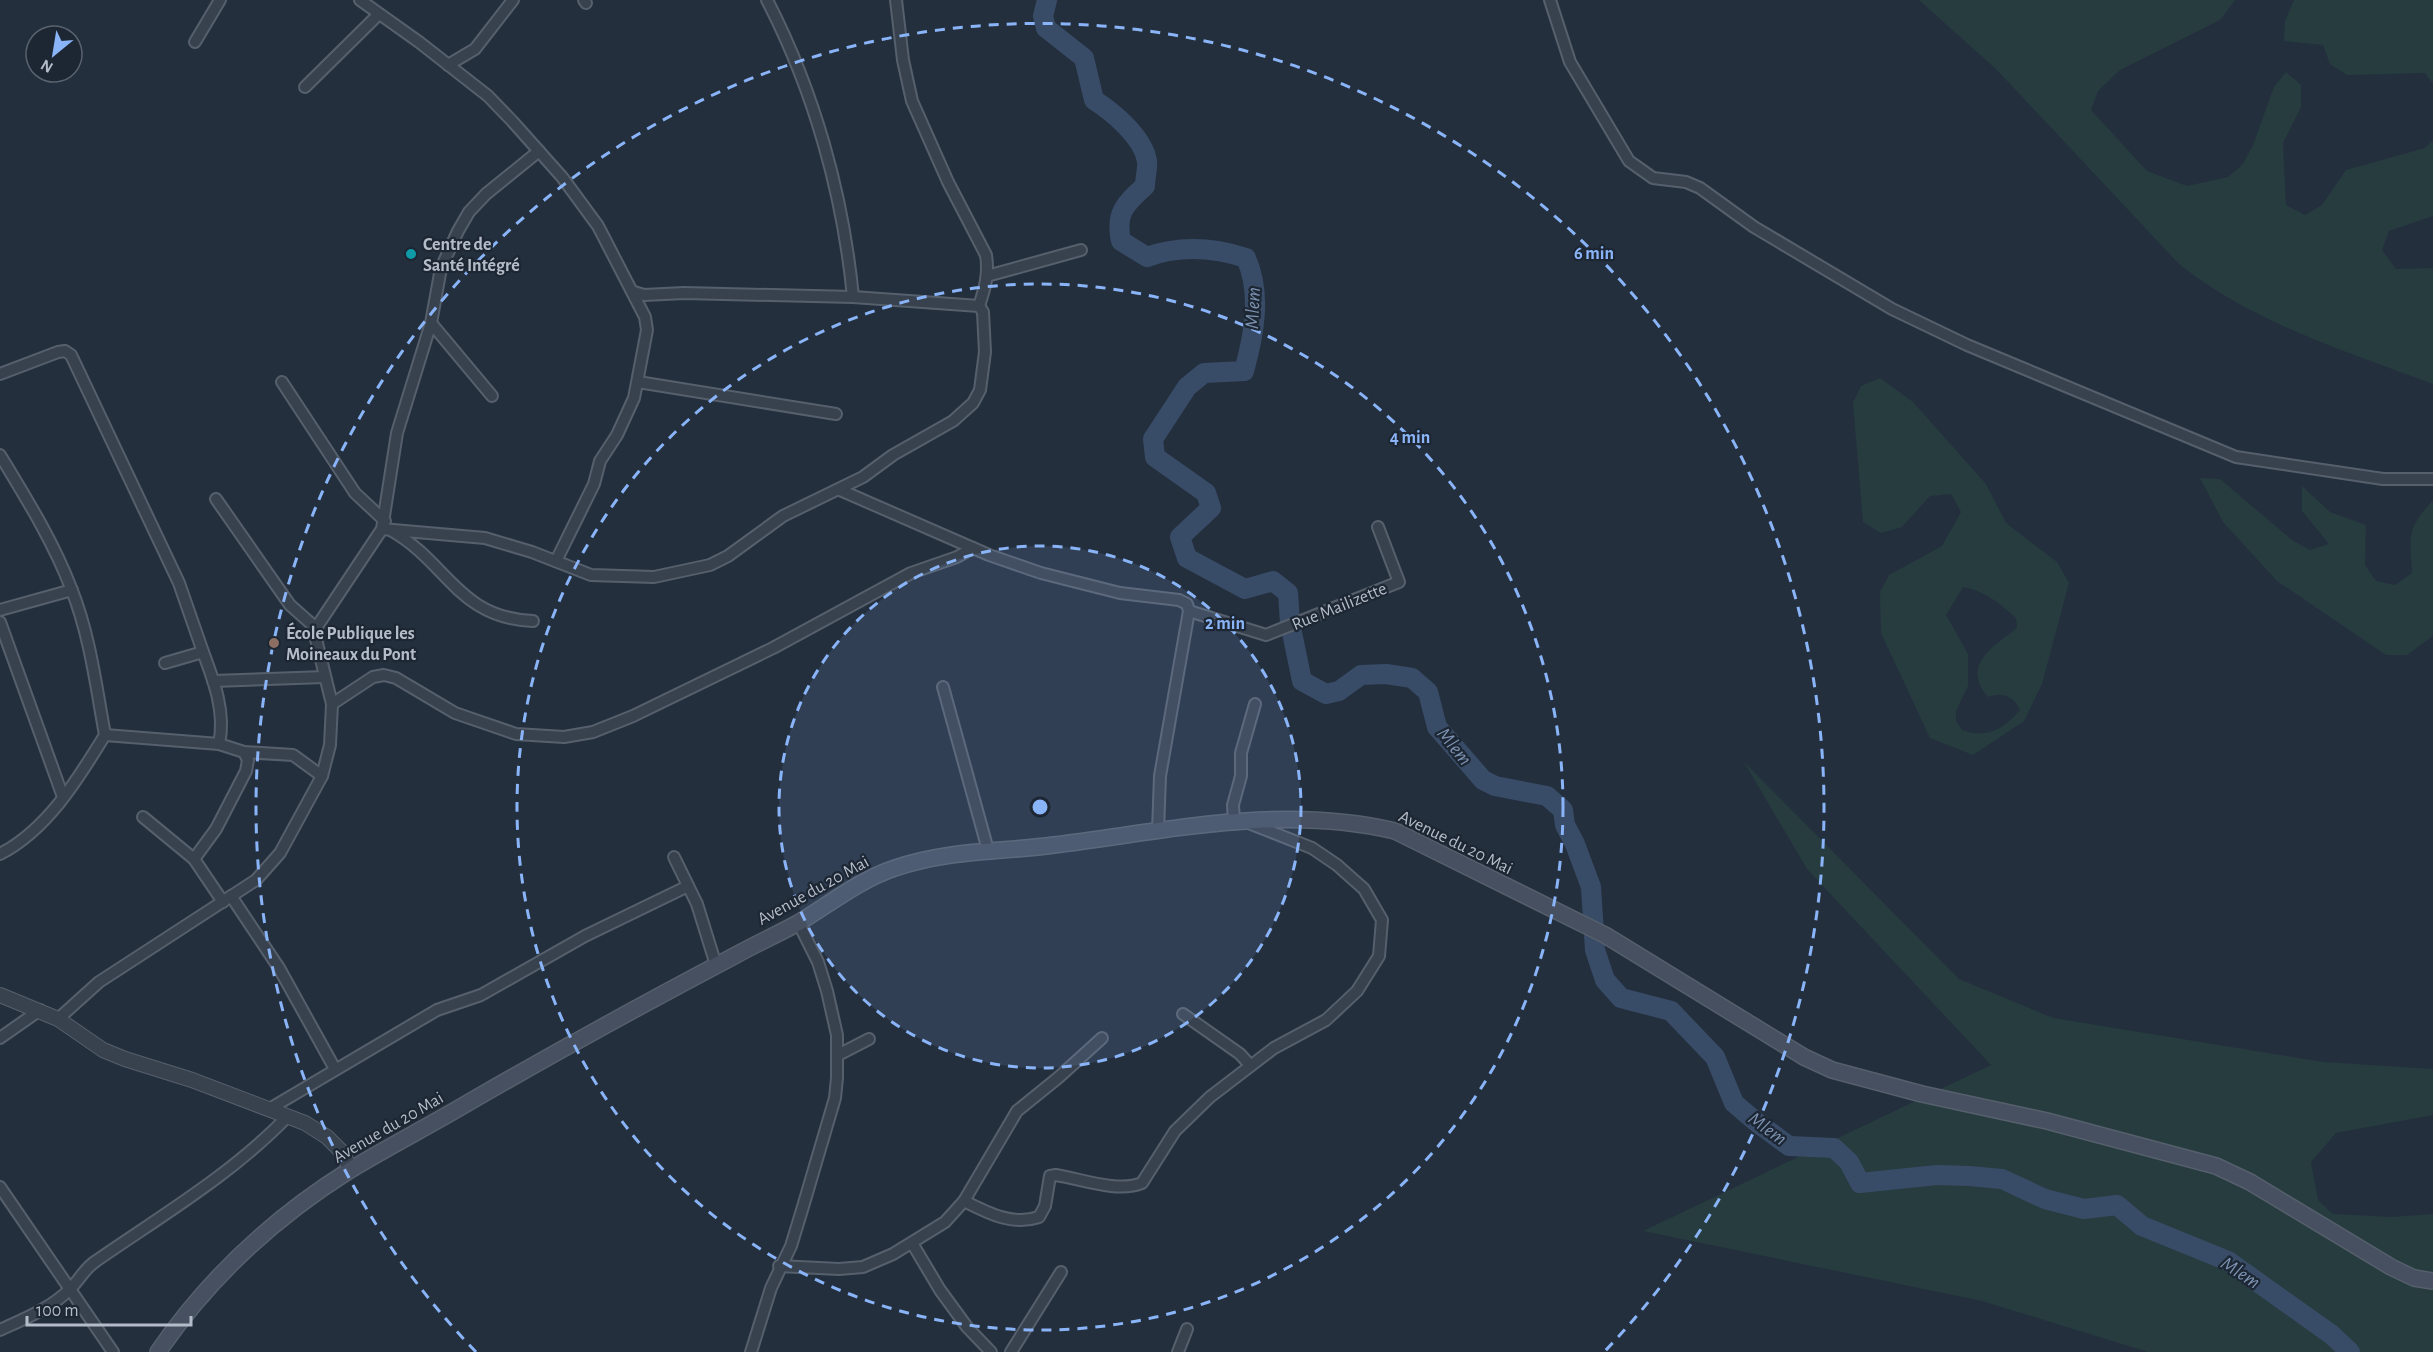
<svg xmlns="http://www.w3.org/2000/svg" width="2433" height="1352" font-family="'Alegreya Sans',sans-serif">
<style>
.green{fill:#263c3f;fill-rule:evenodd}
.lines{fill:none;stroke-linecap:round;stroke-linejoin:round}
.river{stroke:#394c67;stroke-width:20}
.minor-casing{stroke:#565f6c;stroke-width:14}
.tertiary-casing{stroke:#565f6c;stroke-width:16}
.secondary-casing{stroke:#565f6c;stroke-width:18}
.minor{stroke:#38414e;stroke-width:10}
.tertiary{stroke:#38414e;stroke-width:14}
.secondary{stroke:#465061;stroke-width:15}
.ring{fill:none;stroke:#8ab4f8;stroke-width:3;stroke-dasharray:10 8}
.culture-dot{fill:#0f9aa8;stroke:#1d2633;stroke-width:2}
.education-dot{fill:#8d6e63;stroke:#1d2633;stroke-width:2}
.labels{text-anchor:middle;stroke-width:4.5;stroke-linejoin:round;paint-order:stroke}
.poi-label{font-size:18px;font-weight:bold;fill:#b4bcc9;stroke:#1d2633;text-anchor:start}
.street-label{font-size:18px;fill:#b4bcc9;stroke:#1d2633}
.water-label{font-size:20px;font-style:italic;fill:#7c92b1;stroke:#1d2633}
.centre{fill:#8ab4f8;stroke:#1d2633;stroke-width:3}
.ring-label{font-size:18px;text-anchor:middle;font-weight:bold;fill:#8ab4f8;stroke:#1d2633;stroke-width:4.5;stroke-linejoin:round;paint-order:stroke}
</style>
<rect width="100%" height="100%" fill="#242f3e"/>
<g class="green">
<path d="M1919 0H2235L2220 20 2120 70 2098 91 2091 110 2147 171 2187 186 2228 177 2243 164 2253 145 2274 87 2286 72 2301 85V107L2283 143 2286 205 2305 215 2322 205 2346 170 2425 148 2433 140V216L2389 231 2382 250 2396 269 2433 268V384C2345 351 2253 323 2179 264L1997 70Z"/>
<polygon points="2294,0 2433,0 2433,84 2425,73 2347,75 2330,64 2323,45 2284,41 2285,21"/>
<path d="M1880 378 1913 402 1986 484 2006 523 2057 562 2069 583 2042 684 2024 721 1973 755 1930 738 1881 633 1880 592 1889 575 1942 546 1961 512 1951 494 1930 496 1902 527 1881 533 1863 522 1853 403 1861 386ZM1963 587C1983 590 2001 604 2016 618L2017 628C1994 646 1960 665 1988 697 2002 692 2013 695 2020 710 2004 729 1987 739 1962 730L1956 721V711L1968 686V654L1946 615Z"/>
<path d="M2200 478 2220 479 2292 540 2310 550 2329 544 2302 511V486L2330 512 2366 525 2365 565 2376 581 2395 585 2412 573C2410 536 2406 529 2433 500V636L2407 655H2386L2277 581 2223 522Z"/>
<polygon points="1744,762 1959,979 2053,1018 2323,1062 2433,1069 2433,1115 2336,1133 2311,1162 2318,1200 2333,1214 2391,1217 2433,1214 2433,1352 2148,1352 1982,1301 1643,1231 1991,1065 1807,869"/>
</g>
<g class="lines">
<path class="river" d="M1047 0 1043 16 1046 28 1084 58 1094 100C1113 112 1143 137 1147 161 1148 168 1145 178 1145 186 1125 204 1115 213 1121 241L1147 257C1180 245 1212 247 1246 258 1262 294 1254 335 1244 371L1204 373 1187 387 1153 439 1155 457 1206 493 1211 508 1180 537 1187 558 1245 589 1273 581 1288 593 1290 623 1302 681 1326 694 1339 691 1361 675 1386 674 1412 678 1428 692 1437 727 1483 780 1495 786 1547 796 1563 810 1565 825 1575 844 1591 887 1595 950 1605 980 1621 998 1671 1011 1715 1057 1734 1103 1755 1121 1789 1146 1834 1148 1849 1162 1860 1183 1937 1175 1969 1176 2002 1179 2045 1199 2084 1209 2117 1205 2142 1226 2228 1261 2332 1335 2350 1352"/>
<g class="minor-casing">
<g id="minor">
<polyline points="360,0 419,42 488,96 513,122 562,177 598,226 645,317 647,330 634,398 617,435 600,461 594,484 556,561"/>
<polyline points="584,0 586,3"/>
<path d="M767 0C814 91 843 194 853 297"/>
<path d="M896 0 903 60 912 101 948 182 986 255C989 274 985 288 979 306"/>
<polyline points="1550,0 1570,62 1629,161 1653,178 1686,182 1700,188 1754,227 1892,309 1967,345 2236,457 2383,479 2433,479"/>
<polyline points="195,42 220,0"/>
<polyline points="448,65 475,49 513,0"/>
<polyline points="305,87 379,14"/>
<polyline points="987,276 1081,250"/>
<polyline points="431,323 492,396"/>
<polyline points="0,374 58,352 65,351 71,355 179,583 203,652"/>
<polyline points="282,382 355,493 385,521"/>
<polyline points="638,382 836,414"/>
<path d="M0 455C26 498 53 541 71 588 90 635 96 686 105 735 78 779 47 830 0 854"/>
<polyline points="840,490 989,555 1041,573 1120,593 1179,600 1187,604 1189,611 1160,776 1158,831"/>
<polyline points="216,499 290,605 316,628"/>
<polyline points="382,529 485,538 532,552 591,575 654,577 710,565 728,556 783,516 863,477 893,455 953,421 973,403 980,390 985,352 983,312 979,306 853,297 684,293 644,295 634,292"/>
<path d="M392 531C448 563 458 618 533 621"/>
<polyline points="0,610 72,590"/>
<polyline points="1189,611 1266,635 1399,582 1378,527"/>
<polyline points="0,622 63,797"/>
<path d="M165 663 203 652C214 681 226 713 219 744"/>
<polyline points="213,681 325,677"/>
<polyline points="943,687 988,850"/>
<polyline points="332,704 373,677 384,675 396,678 455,713 516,734 564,737 593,732 633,716 773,648 911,573 957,557 973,548"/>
<polyline points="105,735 219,744 244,752 293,755 322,776"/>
<polyline points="143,817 194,859 223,902"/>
<polyline points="1234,821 1233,805 1241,776 1241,753 1255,704"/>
<polyline points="674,857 697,904 716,965"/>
<polyline points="194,859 216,829 246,771 248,760 244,752"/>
<polyline points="231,896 279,968 335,1069"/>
<polyline points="1183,1014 1240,1054 1249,1064"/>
<polyline points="58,1019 99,982 256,880 280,853 322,776 330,745 332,704 315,635 316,628 382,529 397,433 431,323 441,268 458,231 469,212 486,194 539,151"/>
<polyline points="0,1038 40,1010"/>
<polyline points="838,1055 869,1039"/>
<polyline points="271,1108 437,1010 481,995 585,936 686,887"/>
<polyline points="0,1187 113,1352"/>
<path d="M964 1201C988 1213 1012 1226 1039 1217L1045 1206 1050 1176 1056 1175C1081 1179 1118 1193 1142 1183L1175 1131 1210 1097 1274 1048 1326 1020 1357 991 1379 956 1382 920 1364 889 1337 865 1312 848 1246 822"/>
<polyline points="912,1243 940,1290 967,1327 991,1352"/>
<polyline points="779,1266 839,1269 863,1267 893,1254 945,1222 964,1201 1017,1111 1059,1077 1102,1038"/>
<path d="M0 1330C24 1319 52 1308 71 1288 80 1279 85 1268 96 1261 161 1216 232 1174 287 1117"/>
<polyline points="751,1352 771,1288 791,1246 802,1210 835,1098 837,1078 837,1035 827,991 818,962 798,922"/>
<polyline points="1011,1352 1061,1272"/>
<polyline points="1178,1352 1187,1329"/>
</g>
</g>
<g class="tertiary-casing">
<polyline id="tertiary" points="0,995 58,1019 103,1050 125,1059 192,1080 305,1123 327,1137 342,1152 351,1170"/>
</g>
<g class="secondary-casing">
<path id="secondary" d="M158 1352C208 1279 275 1217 350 1170 388 1147 427 1127 466 1104 554 1053 645 1003 736 955 756 944 778 934 798 923 830 904 859 880 895 868 947 850 1001 852 1054 845 1168 831 1281 804 1395 831L1605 935 1804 1057 1832 1070 1922 1094 2047 1121 2216 1166 2250 1182 2391 1267 2414 1278 2433 1281"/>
</g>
<use href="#minor" class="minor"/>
<use href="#tertiary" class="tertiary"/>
<use href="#secondary" class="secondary"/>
</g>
<circle cx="1040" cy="807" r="261" fill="#8ab4f8" fill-opacity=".12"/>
<g class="ring">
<circle cx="1040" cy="807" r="261"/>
<circle cx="1040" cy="807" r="523"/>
<path d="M476 1352A784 784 0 1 1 1604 1352"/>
</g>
<circle class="culture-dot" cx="411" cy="254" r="6"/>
<circle class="education-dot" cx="274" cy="643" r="6"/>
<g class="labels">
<g class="poi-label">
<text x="423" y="250">Centre de<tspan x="423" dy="21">Santé Intégré</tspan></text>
<text x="286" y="639">École Publique les<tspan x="286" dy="21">Moineaux du Pont</tspan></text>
</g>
<g class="street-label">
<text transform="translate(1339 606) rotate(-22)" y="6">Rue Mailizette</text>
<text transform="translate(1456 842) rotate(26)" y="6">Avenue du 20 Mai</text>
<text transform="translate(813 890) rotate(-29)" y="6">Avenue du 20 Mai</text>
<text transform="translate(388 1127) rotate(-30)" y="6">Avenue du 20 Mai</text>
</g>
<g class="water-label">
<text transform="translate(1252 308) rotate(-87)" y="7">Mlem</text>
<text transform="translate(1455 746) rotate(51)" y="7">Mlem</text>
<text transform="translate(1768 1128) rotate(36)" y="7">Mlem</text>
<text transform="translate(2241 1272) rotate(33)" y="7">Mlem</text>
</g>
</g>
<circle cx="1040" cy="807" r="9" class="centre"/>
<g class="ring-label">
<text x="1594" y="259">6 min</text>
<text x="1410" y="443">4 min</text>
<text x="1225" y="629">2 min</text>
</g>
<g transform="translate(54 54) rotate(210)"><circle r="28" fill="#1d2633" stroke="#59626f" stroke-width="1.5"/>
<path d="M0-4.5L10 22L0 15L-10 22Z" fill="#8ab4f8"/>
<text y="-9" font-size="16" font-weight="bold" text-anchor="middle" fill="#b4bcc9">N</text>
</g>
<path d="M27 1316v9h164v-9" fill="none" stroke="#b4bcc9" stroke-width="3"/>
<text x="36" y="1316" font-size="18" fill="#b4bcc9" stroke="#1d2633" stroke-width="4.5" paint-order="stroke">100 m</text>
</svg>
